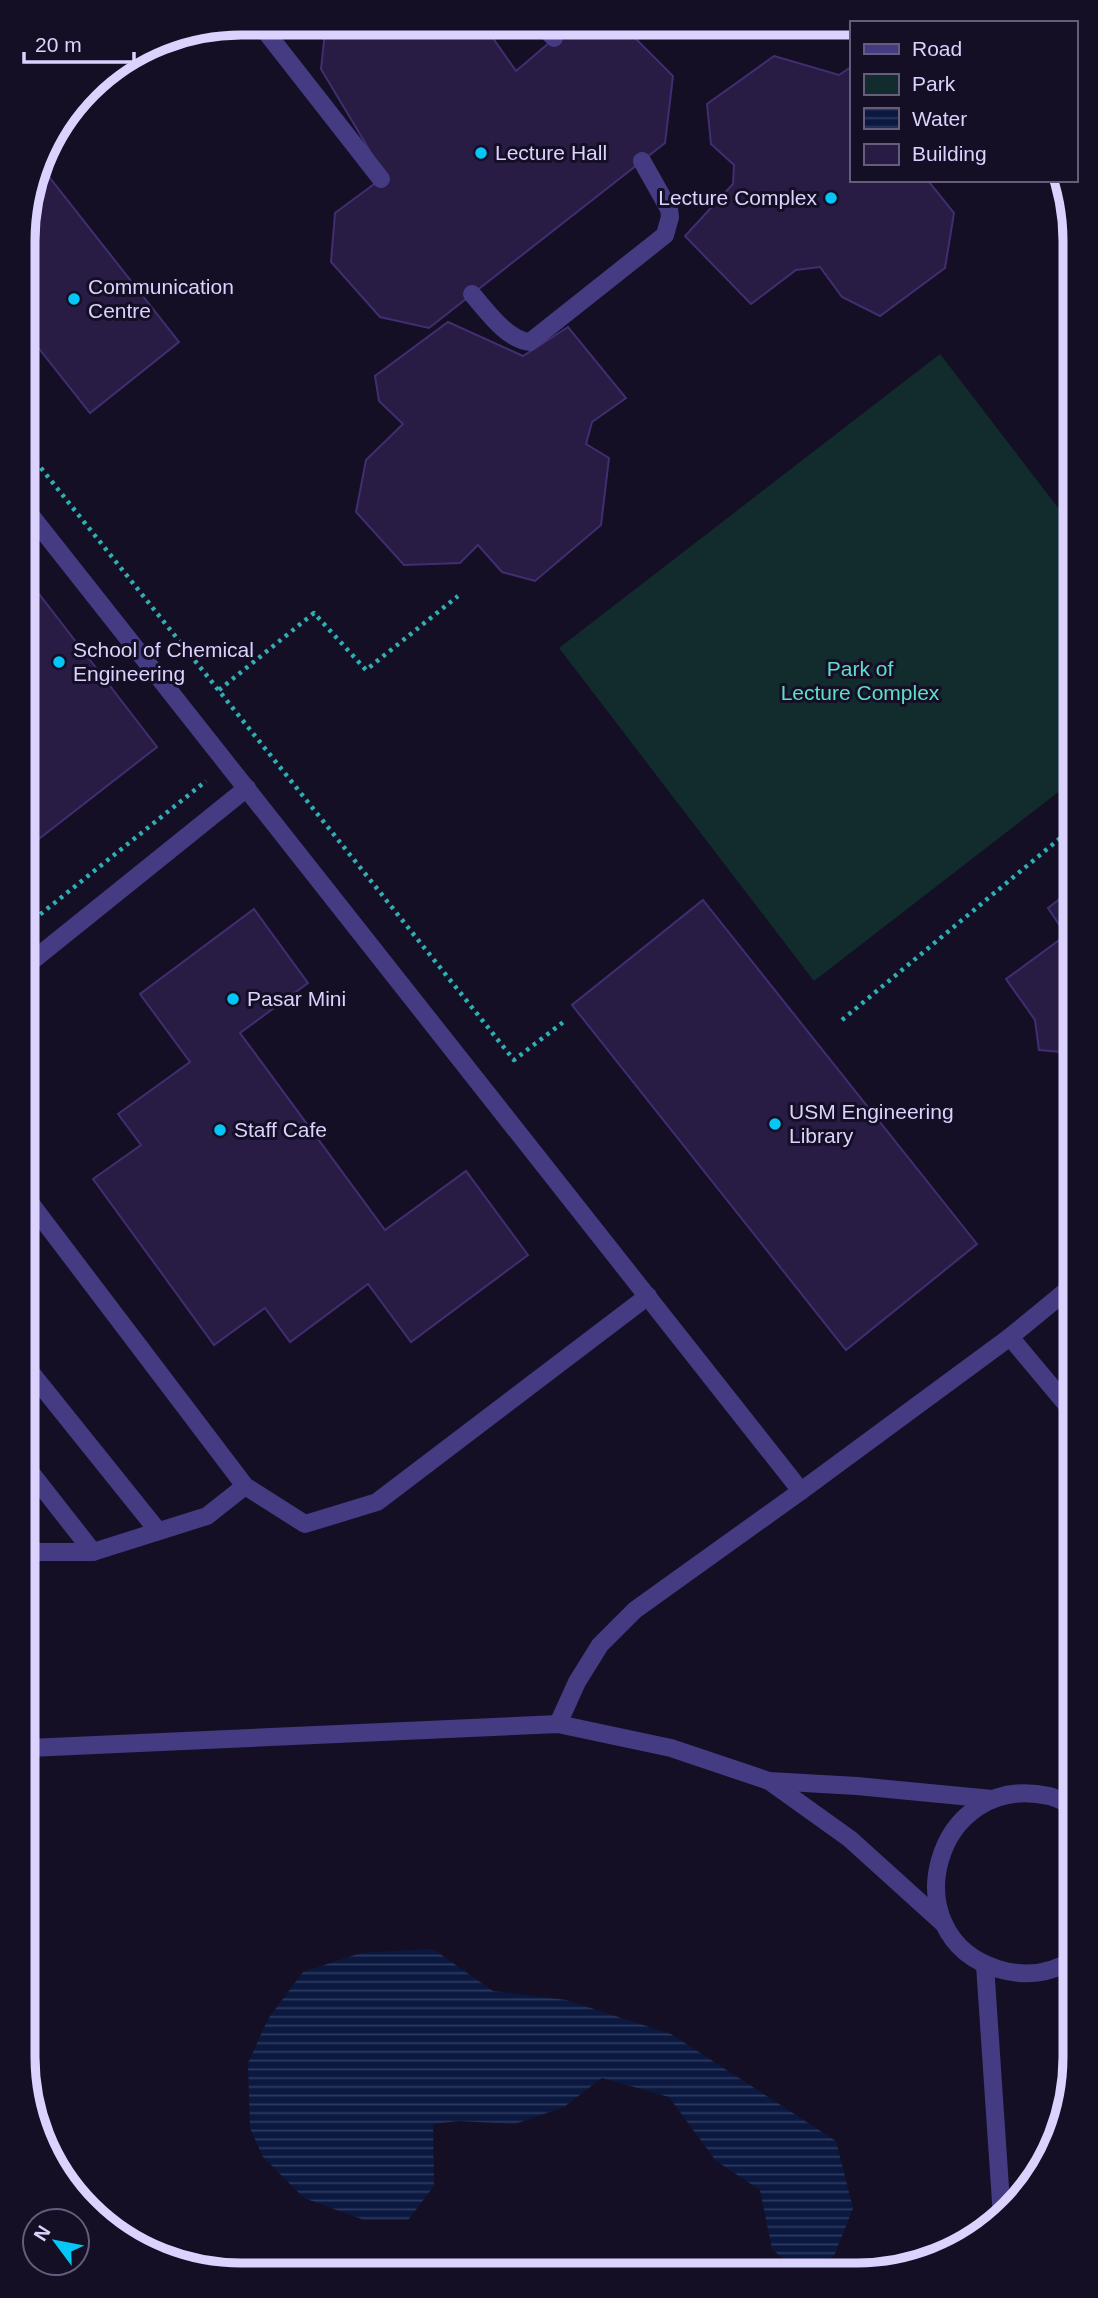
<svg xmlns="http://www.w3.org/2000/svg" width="1098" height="2298" font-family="Helvetica,sans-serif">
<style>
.green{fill:#122c2e}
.water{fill:url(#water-rules)}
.building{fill:#281b44;stroke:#412e70;stroke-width:2}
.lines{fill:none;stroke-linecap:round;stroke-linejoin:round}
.path{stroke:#31aeb3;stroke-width:4.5;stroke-dasharray:3.5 5;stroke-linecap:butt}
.service{stroke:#443b82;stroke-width:18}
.minor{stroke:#443b82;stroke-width:18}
.tertiary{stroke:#443b82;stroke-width:18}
.poi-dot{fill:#05c7f7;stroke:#140f24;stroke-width:2.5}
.labels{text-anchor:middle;stroke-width:6;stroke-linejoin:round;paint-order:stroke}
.poi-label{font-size:21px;fill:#dcd2fe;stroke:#140f24;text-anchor:start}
.park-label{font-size:21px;fill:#60ddca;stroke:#140f24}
.rim{fill:none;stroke:#dcd2fe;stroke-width:9}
</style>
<defs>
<pattern id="water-rules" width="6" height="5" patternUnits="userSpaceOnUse" patternTransform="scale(1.75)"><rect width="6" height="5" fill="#0b1941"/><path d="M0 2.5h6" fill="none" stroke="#2e3a5e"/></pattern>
</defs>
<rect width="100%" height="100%" fill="#140f24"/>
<polygon class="green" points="940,354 1069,522 1070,783 814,981 559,648"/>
<polygon class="water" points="433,1949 493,1991 566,2000 671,2034 836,2141 853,2208 834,2256 813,2268 794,2268 772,2249 760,2190 716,2161 669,2097 602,2078 564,2107 515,2124 459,2121 433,2124 434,2186 408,2220 364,2220 304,2198 263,2157 250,2128 248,2063 268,2019 303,1972 361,1953"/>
<g class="building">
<polygon points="326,23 483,24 516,71 570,25 622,25 673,76 665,143 429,328 380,317 331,262 335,213 385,176 321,69"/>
<polygon points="774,56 839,75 851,67 851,180 933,180 930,183 954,213 945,268 880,316 842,297 820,267 796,270 751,304 685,236 733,184 734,165 711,144 707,104"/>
<polygon points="39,164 179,342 90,413 25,331 25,213"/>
<polygon points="448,322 523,356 568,327 626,398 592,422 586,444 609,458 601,525 535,581 502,572 478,545 460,563 404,565 356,512 366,460 403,424 379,401 375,376"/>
<polygon points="26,577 157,747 26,849"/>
<polygon points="1067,859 1070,860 1071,1068 1061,1052 1039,1050 1035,1020 1006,979 1066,935 1048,908 1070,891"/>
<polygon points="703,900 977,1244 846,1350 572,1005"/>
<polygon points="254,909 308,983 240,1033 385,1230 466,1171 528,1255 411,1342 368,1284 290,1342 265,1308 214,1345 93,1179 141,1145 118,1114 190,1062 140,994"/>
</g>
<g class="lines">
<g class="path">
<polyline points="25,448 514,1060 566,1020"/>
<polyline points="219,690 314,613 366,670 458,596"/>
<polyline points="27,925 206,781"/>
<polyline points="842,1020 1070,830"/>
</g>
<g class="service">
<polyline points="259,23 381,179"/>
<polyline points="542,25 554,38"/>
<path d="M472 294C487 311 507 340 530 342L665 235 670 217 669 209 642 161"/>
<polyline points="28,1369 158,1531"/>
<polyline points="28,1469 93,1552"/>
</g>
<g class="minor">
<polyline points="25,508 801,1491"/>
<polyline points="27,965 247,788"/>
<polyline points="28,1200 245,1486 305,1524 377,1502 648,1296"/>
<polyline points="1010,1337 1072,1411"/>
<polyline points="29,1552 93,1552 207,1516 245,1486"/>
<polyline points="558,1724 577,1682 600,1645 635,1610 801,1491 1010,1337 1072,1286"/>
</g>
<g class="tertiary">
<polyline points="29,1748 558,1724 671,1748 769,1781 857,1786 992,1799"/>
<polyline points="769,1781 850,1839 944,1924"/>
<path d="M1074 1807C1066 1803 1058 1798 1049 1796 934 1770 890 1936 998 1969 1024 1977 1051 1974 1074 1959"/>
<polyline points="1072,1961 1074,2003"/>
<polyline points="985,1965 1002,2217"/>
</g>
</g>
<g class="poi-dot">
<circle cx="481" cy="153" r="7"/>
<circle cx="831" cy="198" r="7"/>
<circle cx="74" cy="299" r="7"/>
<circle cx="59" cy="662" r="7"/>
<circle cx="233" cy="999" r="7"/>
<circle cx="775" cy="1124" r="7"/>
<circle cx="220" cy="1130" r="7"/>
</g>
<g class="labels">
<g class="poi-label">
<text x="495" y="160">Lecture Hall</text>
<text x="817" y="205" text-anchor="end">Lecture Complex</text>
<text x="88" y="294">Communication<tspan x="88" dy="24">Centre</tspan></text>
<text x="73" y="657">School of Chemical<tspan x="73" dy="24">Engineering</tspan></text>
<text x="247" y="1006">Pasar Mini</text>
<text x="789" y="1119">USM Engineering<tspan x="789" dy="24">Library</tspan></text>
<text x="234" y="1137">Staff Cafe</text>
</g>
<g class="park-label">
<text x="860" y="676">Park of<tspan x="860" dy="24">Lecture Complex</tspan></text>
</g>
</g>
<path d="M0 0H1098V2298H0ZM241 35H857A206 206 0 0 1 1063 241V2057A206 206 0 0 1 857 2263H241A206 206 0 0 1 35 2057V241A206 206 0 0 1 241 35Z" fill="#140f24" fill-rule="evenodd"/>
<path class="rim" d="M241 35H857A206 206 0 0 1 1063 241V2057A206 206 0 0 1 857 2263H241A206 206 0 0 1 35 2057V241A206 206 0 0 1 241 35Z"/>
<rect x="850" y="21" width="228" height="161" fill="#140f24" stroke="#645d7b" stroke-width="2"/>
<rect x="864" y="44" width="35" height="10" fill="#443b82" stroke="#645d7b" stroke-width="2"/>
<text x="912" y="56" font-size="21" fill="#dcd2fe">Road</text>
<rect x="864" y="74" width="35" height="21" fill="#122c2e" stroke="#645d7b" stroke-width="2"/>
<text x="912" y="91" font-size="21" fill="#dcd2fe">Park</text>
<rect x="864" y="108" width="35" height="21" fill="url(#water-rules)" stroke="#645d7b" stroke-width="2"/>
<text x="912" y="126" font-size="21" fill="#dcd2fe">Water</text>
<rect x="864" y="144" width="35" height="21" fill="#281b44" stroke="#645d7b" stroke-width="2"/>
<text x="912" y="161" font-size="21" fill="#dcd2fe">Building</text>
<g transform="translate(56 2242) rotate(302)"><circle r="33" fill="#140f24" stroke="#645d7b" stroke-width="2"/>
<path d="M0-5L12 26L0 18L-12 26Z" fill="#05c7f7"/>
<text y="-10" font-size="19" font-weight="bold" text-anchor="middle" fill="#dcd2fe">N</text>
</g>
<path d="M24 52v10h110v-10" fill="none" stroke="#dcd2fe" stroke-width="3.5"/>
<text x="35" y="52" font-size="21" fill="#dcd2fe" stroke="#140f24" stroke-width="5" paint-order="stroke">20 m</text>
</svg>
